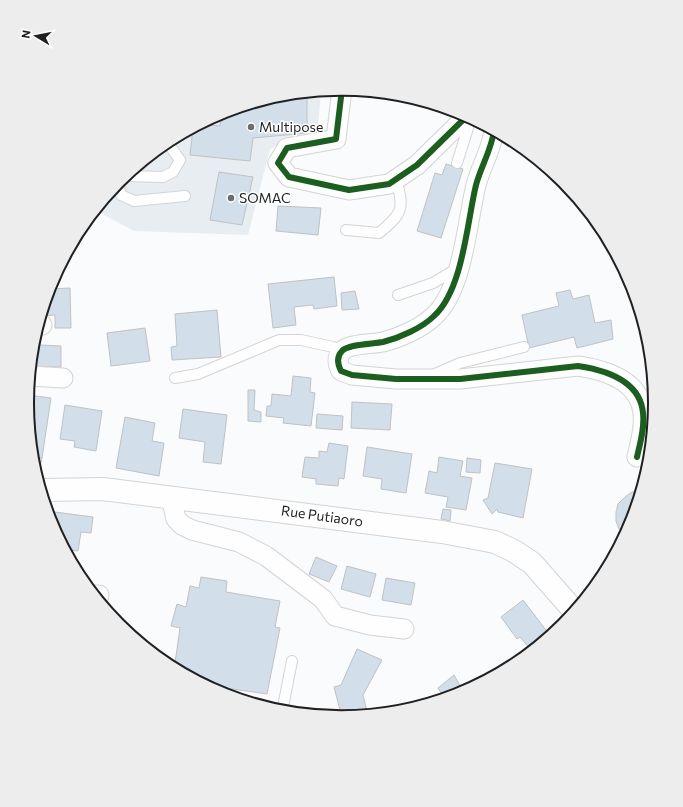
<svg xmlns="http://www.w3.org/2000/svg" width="683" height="807" font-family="Commissioner,sans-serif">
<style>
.built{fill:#e8edf2}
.building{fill:#d2dee9;stroke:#c0c2c3}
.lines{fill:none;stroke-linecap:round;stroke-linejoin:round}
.service-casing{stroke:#d3d4d5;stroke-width:12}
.minor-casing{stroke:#d3d4d5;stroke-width:21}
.secondary-casing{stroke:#d3d4d5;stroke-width:24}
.service{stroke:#fefeff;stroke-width:10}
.minor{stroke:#fefeff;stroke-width:19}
.secondary{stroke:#fefeff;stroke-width:22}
.cycleway-casing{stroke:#fff;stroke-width:8}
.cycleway{stroke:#1b5e20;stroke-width:6}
.poi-dot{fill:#6b6d6e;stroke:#fff;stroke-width:1.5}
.labels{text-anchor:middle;stroke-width:3;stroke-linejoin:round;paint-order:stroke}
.poi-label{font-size:14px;fill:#1f2021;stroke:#fff;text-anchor:start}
.street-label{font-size:14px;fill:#1f2021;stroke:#fff}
.rim{fill:none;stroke:#1f2021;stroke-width:2}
</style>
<rect width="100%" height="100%" fill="#f9fbfc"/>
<polygon class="built" points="321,91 318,126 270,149 248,235 134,231 95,210 119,181 167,142 221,113 280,95"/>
<g class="building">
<polygon points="307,92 307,133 253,138 250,161 190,155 193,128 200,124 220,126 221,113 280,95"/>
<polygon points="446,164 463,169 441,238 417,231 435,173 442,175"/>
<polygon points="219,172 253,177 242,225 210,220"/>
<polygon points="278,206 321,208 318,235 276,231"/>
<polygon points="334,277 337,306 314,309 313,305 294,307 296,325 273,328 268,284"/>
<polygon points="70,288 71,328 55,328 55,315 41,316 49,289"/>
<polygon points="570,290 573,299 589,295 595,323 611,320 613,339 577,348 574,337 529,348 522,315 559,306 556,293"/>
<polygon points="355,291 359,309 342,310 341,293"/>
<polygon points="217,310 221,357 172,360 171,347 177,346 175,314"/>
<polygon points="145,328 150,361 111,366 107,333"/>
<polygon points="33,341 40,341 40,345 61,346 61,367 31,367"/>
<polygon points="293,376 311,378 310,392 315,393 311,426 283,423 284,418 266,416 267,406 271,406 272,394 291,396"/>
<polygon points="248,390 255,390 254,410 261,412 261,422 248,421"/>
<polygon points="28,395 51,398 42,458 32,456 27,403"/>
<polygon points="352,402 392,404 390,430 351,428"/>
<polygon points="65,405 102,411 96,451 74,447 75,441 60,439"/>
<polygon points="183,409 227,415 221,464 203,462 205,442 179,438"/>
<polygon points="317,414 343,416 342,430 316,428"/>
<polygon points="125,417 155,423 152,441 164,443 159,476 116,468"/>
<polygon points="329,443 348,446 344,479 339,478 338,486 316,484 316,479 302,477 305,457 319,458 319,451 327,452"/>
<polygon points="367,447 412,454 406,493 381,489 382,479 363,476"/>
<polygon points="32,456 42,458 41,463 33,462"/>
<polygon points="439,457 463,461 460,476 472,478 466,510 446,507 448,497 425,493 429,471 437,473"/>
<polygon points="467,458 481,460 480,473 466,472"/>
<polygon points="495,463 532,469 523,518 498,512 497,509 492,514 483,500 488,498"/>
<polygon points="640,491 642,491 632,524 626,536 619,529 616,521 616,512 618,504 625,497 632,492"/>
<polygon points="443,509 451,510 450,521 441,519"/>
<polygon points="47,511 93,517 91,533 81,532 78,551 64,549 51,524"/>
<polygon points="316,557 337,566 329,582 309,574"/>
<polygon points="347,566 376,574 370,597 341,589"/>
<polygon points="201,577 227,581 226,592 280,601 275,627 280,628 267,694 225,688 223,695 178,671 175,663 180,628 171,626 177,604 186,607 190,586 199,588"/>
<polygon points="386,578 415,583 411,605 382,600"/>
<polygon points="523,600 549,634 530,649 520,637 517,639 501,617"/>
<polygon points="357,649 382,660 363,695 368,715 342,718 334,687 341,685"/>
<polygon points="454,675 464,693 445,699 438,688"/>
</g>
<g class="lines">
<g class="service-casing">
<g id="service">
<polyline points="457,163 468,128 467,116"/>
<polyline points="126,176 163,177 173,172 180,160 170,146 165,144"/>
<polyline points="117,183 121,195 134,201 185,196"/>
<path d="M346 230 379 233C402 214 405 209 396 180"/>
<polyline points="398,295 433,283 458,268"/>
<polyline points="435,374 460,363 524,347"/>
<polyline points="175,378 198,374 279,340 301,340 333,347 342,351"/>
<polyline points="282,712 292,661"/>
</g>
</g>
<g class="minor-casing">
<g id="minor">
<polyline points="342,89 336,139 287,148 278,163 289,177 349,190 389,184 417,165 467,116"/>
<path d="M494 130C492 149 481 166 476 185 467 222 463 290 434 316 422 328 399 338 383 342 373 344 348 344 342 351 336 357 338 365 341 371L352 375 396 379H460L578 366C605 370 640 380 643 413 645 428 640 443 637 457"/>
<polyline points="38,326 42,325"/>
<polyline points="30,376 63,378"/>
<polyline points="171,497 176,519 182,525 192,530 239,542 266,556 323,599 335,616 370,625 404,629"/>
<polyline points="94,595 99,595"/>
</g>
</g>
<g class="secondary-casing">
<polyline id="secondary" points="41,490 103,489 442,532 495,542 514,551 532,563 575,612"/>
</g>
<use href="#service" class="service"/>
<use href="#minor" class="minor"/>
<use href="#secondary" class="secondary"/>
<g class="cycleway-casing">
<g id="cycleway">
<polyline points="342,89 336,139 287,148 278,163 289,177 349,190 389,184 417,165 467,116"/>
<path d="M494 130C492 149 481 166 476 185 467 222 463 290 434 316 422 328 399 338 383 342 373 344 348 344 342 351 336 357 338 365 341 371L352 375 396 379H460L578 366C605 370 640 380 643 413 645 428 640 443 637 457"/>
</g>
</g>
<use href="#cycleway" class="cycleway"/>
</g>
<g class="poi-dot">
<circle cx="251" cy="127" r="4"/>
<circle cx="231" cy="198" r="4"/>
</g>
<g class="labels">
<g class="poi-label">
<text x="259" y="132">Multipose</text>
<text x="239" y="203">SOMAC</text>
</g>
<g class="street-label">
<text transform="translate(322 516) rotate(8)" y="5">Rue Putiaoro</text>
</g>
</g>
<path d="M0 0H683V807H0ZM34 403a307 307 0 1 1 614 0a307 307 0 1 1-614 0Z" fill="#ededed" fill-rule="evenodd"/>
<path class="rim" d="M34 403a307 307 0 1 1 614 0a307 307 0 1 1-614 0Z"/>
<g transform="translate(36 36) rotate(280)" stroke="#ffffff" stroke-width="3" paint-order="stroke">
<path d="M0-3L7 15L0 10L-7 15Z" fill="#1f2021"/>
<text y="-6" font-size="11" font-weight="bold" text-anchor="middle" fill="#1f2021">N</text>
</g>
</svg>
